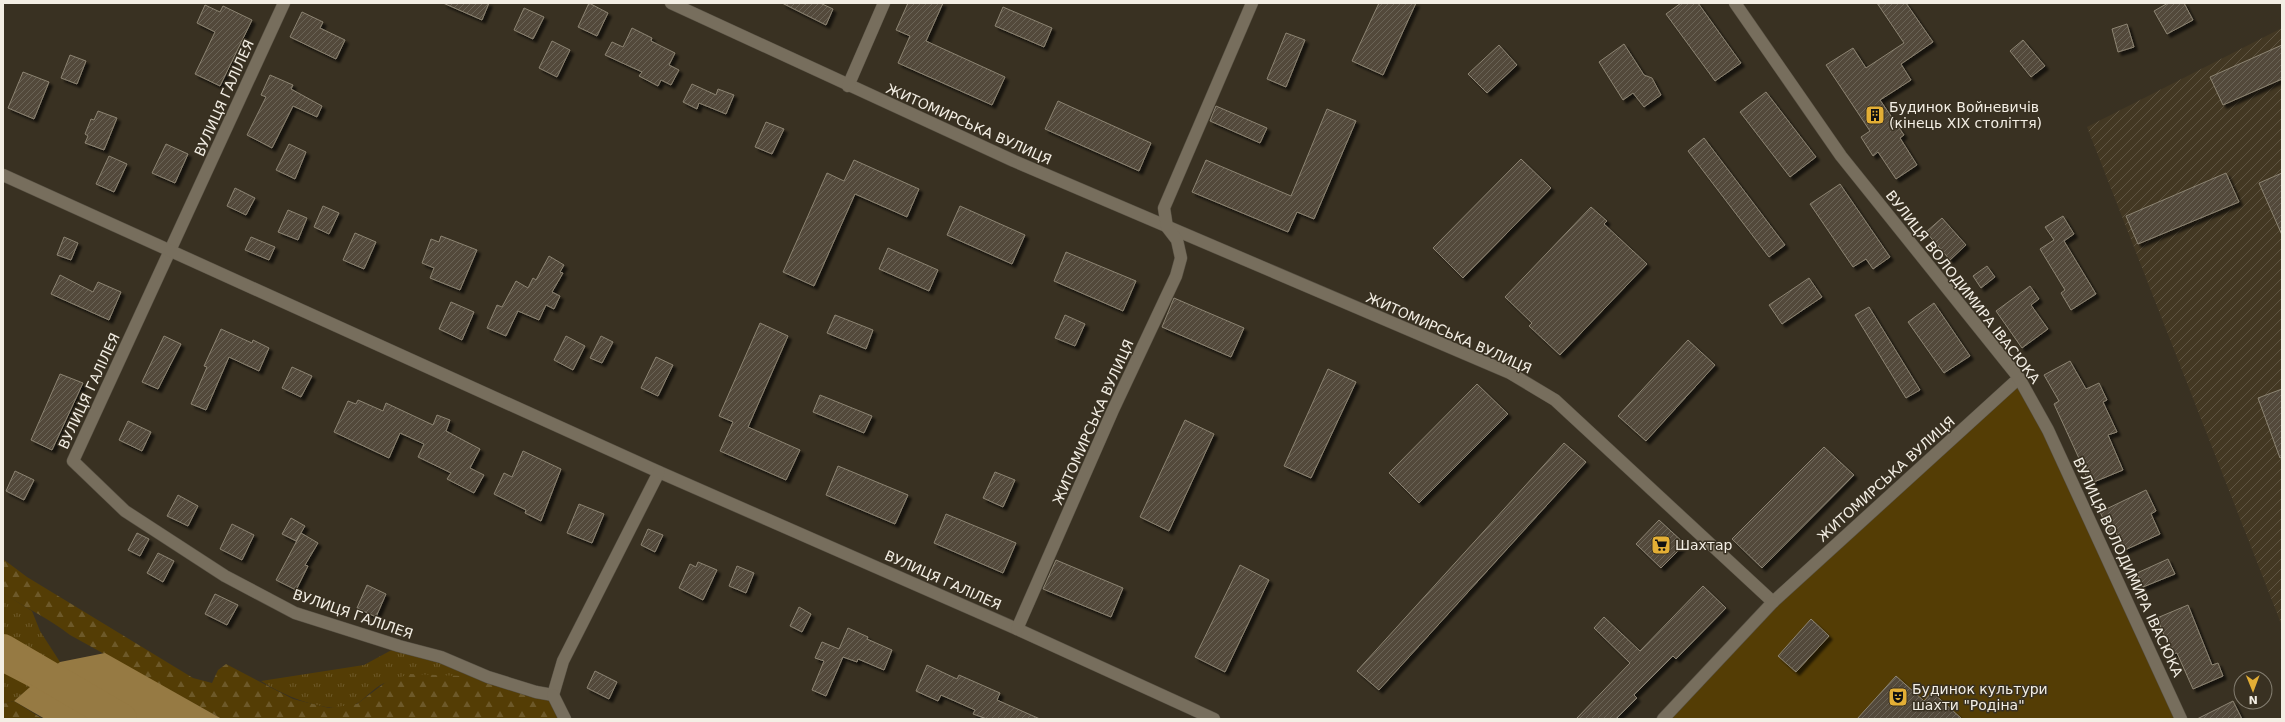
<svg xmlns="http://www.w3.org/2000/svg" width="2285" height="722" font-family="'DejaVu Sans',sans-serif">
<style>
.industrial{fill:url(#industrial-furrows)}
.grass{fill:url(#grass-tufts)}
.forest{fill:url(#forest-firs)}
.park{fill:#543d05}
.water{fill:#967a43}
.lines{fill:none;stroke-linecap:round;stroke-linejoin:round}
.river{stroke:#967a43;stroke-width:32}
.building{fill:url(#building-hatch);stroke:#8d8473;filter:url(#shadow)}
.street-casing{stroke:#575043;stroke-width:13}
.street{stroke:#776e5d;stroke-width:12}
.labels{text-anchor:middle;stroke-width:3;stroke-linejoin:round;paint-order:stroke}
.street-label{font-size:14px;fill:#f3eee4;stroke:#393122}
.poi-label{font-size:14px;fill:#f3eee4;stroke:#393122;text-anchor:start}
</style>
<defs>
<pattern id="industrial-furrows" width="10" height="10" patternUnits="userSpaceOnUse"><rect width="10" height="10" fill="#433823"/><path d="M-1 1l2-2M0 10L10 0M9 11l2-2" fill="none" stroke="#5f5543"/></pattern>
<pattern id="grass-tufts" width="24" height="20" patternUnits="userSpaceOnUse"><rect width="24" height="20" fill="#543d05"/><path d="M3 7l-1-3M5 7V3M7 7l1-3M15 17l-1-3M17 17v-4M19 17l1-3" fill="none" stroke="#6d5929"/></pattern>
<pattern id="forest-firs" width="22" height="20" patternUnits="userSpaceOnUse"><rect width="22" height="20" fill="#543d05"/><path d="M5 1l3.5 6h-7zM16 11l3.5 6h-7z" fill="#6d5929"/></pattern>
<pattern id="building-hatch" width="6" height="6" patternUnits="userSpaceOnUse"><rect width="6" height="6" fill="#524a3a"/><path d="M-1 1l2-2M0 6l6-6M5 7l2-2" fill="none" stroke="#6b6456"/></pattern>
<filter id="shadow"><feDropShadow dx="3.5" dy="3.5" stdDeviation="1" flood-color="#0009"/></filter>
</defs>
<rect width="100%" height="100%" fill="#393122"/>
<polygon class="industrial" points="2282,28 2282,626 2087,127"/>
<g class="grass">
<polygon points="3,593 32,611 40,631 60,662 14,701 3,704"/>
<path d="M399 646 488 677C455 676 420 676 388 682 377 684 367 697 358 703 334 718 282 695 261 681L364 665Z"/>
</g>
<g class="forest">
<path d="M3 559 27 577 193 678 212 683 218 670 226 664 293 699 329 708 357 704 386 682 410 674 488 677 553 695 565 719H222L70 635C49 618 25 608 3 593Z"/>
<polygon points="14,701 43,719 3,719 3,704"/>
</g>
<polygon class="park" points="2019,378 2181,719 1663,719 1773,602"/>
<polygon class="water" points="105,653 222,719 45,719 14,701 30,687 3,673 3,659 51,669 60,662"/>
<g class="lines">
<polyline class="river" points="3,650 121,719"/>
</g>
<g class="building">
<polygon points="443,3 489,3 482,20"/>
<polygon points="589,3 608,13 597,36 578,27"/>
<polygon points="782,3 820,3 833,9 826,25"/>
<polygon points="908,3 943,3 926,41 1005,77 992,105 898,63 910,36 896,30"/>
<polygon points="1379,3 1416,3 1383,75 1352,61"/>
<polygon points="1681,3 1698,3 1741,63 1715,81 1666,14"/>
<polygon points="1877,3 1906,3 1933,42 1901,64 1911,80 1880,100 1904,135 1900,138 1917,165 1896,179 1878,152 1873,156 1861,137 1870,131 1826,65 1853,48 1866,68 1904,43"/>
<polygon points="2168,3 2184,3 2193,20 2167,34 2154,11"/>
<polygon points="205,5 220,12 223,6 252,20 220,86 195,74 215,32 197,23"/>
<polygon points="1003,7 1052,28 1044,47 995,26"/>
<polygon points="524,8 544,17 533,39 514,30"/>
<polygon points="302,12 323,22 320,28 345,40 336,59 290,37"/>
<polygon points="2127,24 2134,47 2118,52 2112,29"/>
<polygon points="632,28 652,38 651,41 675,53 669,65 679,70 671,85 661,80 658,86 639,76 642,72 605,55 612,42 623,47"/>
<polygon points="1286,33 1305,40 1286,87 1267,79"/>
<polygon points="2023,40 2045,66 2031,77 2010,51"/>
<polygon points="552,41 570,50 557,77 539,68"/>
<polygon points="1624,44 1644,75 1652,78 1661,95 1644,107 1633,93 1623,100 1599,62"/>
<polygon points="1499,45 1517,65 1487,93 1468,74"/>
<polygon points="2282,45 2282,79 2223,105 2210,77"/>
<polygon points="70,55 86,61 77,84 61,78"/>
<polygon points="23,72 49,82 34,119 8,108"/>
<polygon points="270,75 293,85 291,89 322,106 317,117 293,106 272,148 247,135 266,97 261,95"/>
<polygon points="692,84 716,95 718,89 734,95 726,114 699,103 697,109 683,102"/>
<polygon points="1766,92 1816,157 1790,177 1740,112"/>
<polygon points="1058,101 1151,143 1139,171 1045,129"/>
<polygon points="1216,106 1267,128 1260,143 1210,121"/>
<polygon points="1327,109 1356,121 1314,219 1297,212 1288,232 1192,192 1206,160 1291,196"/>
<polygon points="98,111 117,118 104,150 85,143 88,136 85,134 91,119 94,120"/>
<polygon points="766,122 784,129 772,154 755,147"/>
<polygon points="1704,138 1785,245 1769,257 1688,151"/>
<polygon points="166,144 188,154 175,183 152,173"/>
<polygon points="289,144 306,152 295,179 276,170"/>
<polygon points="109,156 127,164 114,192 96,184"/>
<polygon points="1521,159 1551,188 1463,278 1433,248"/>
<polygon points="854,160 919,189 907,217 855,194 814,286 783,272 827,173 844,181"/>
<polygon points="2226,173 2239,202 2138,244 2126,216"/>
<polygon points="2282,173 2282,235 2259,183"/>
<polygon points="1840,184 1890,257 1873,269 1866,259 1853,267 1810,204"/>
<polygon points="235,188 255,198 246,215 227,206"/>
<polygon points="323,206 339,213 329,234 314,227"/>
<polygon points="960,206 1025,235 1012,264 947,235"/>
<polygon points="1591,207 1607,221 1604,224 1647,264 1560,355 1529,326 1532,323 1505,297"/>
<polygon points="288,210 307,218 298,240 278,232"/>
<polygon points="2063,216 2074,234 2064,241 2096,294 2071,310 2061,293 2065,290 2040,249 2054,240 2045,227"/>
<polygon points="1942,218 1966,245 1950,260 1926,232"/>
<polygon points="355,233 376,242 364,269 343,260"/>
<polygon points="441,236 477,250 460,290 430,278 434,268 422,263 431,239 439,242"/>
<polygon points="64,237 78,243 71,260 57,255"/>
<polygon points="251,237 275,247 269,260 245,250"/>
<polygon points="888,248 938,270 929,291 879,269"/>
<polygon points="1066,252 1136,281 1123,311 1054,281"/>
<polygon points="549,256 564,265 560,272 563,273 552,292 560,296 554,309 546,305 539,320 518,311 506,336 487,328 497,305 502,307 516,281 528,288 533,278 536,280"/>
<polygon points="1987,266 1995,277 1981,288 1973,276"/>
<polygon points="60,275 93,292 98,282 121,292 109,320 51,294"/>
<polygon points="1809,278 1822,297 1782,324 1769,305"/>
<polygon points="2030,286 2039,299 2031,305 2048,329 2022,348 1996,311"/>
<polygon points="1174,298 1244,328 1231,357 1162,327"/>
<polygon points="451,302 474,312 462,340 439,329"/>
<polygon points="1934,303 1970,356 1944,373 1908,322"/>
<polygon points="1869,307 1920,390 1906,398 1855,315"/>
<polygon points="835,315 873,330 866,349 827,333"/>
<polygon points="1065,315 1085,324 1075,346 1055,338"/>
<polygon points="760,323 788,336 748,427 800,450 786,480 720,451 733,422 719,416"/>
<polygon points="221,329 252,343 253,340 269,348 259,371 229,357 206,410 191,404 207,367 204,366"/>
<polygon points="164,336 181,344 158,389 142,382"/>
<polygon points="566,336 585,346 573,370 554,360"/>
<polygon points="601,336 613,342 602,363 590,358"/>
<polygon points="1688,340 1715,365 1646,441 1618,416"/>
<polygon points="656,357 673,365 658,396 641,388"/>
<polygon points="2070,361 2086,389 2099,383 2107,400 2103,402 2117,432 2108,435 2123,470 2089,484 2083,467 2054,404 2059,401 2044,375"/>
<polygon points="292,367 312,376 301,397 282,388"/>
<polygon points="1328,369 1356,382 1311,478 1284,466"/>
<polygon points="60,374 83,383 52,450 31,440"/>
<polygon points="1477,384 1508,414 1419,503 1389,473"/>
<polygon points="2282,389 2282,457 2280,458 2258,398"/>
<polygon points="820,395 872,416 864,433 813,412"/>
<polygon points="358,400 383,411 386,403 433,425 437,415 450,420 446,431 480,449 470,468 484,475 474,493 447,479 451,473 418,457 424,444 400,433 389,458 334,432 348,401 356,404"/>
<polygon points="1185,420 1214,434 1169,531 1140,517"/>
<polygon points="128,421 151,432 142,451 119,440"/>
<polygon points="1564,443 1586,462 1379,690 1357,671"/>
<polygon points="1824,447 1854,475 1762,568 1732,539"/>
<polygon points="523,451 561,469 541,521 525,513 526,510 494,494 504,473 512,477"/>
<polygon points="838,466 908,495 895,524 826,495"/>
<polygon points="15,471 34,480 24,500 6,491"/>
<polygon points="995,472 1015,480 1003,507 983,498"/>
<polygon points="2146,490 2156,511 2151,514 2160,534 2125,550 2115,531 2110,533 2100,512"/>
<polygon points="178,495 198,506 188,526 167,516"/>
<polygon points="579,504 604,514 592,543 567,533"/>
<polygon points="946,514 1016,543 1003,573 934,543"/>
<polygon points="291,518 305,526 296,541 282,534"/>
<polygon points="1659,520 1685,544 1661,568 1636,544"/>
<polygon points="232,524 254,535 242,560 220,549"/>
<polygon points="648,529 663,535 655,552 641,545"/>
<polygon points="137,533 149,539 140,556 128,550"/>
<polygon points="301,533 318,543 305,565 308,566 296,590 276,580"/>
<polygon points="158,553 174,561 163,582 147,573"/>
<polygon points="2168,559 2175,574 2143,587 2137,573"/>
<polygon points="1056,560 1123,588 1111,617 1043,589"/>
<polygon points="698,562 717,570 703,600 679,588 690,564 696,567"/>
<polygon points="1240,565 1269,580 1225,672 1195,657"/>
<polygon points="737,566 754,573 746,593 729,586"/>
<polygon points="367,585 386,594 376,617 357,608"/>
<polygon points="1703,586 1726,608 1676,659 1673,656 1634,695 1637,698 1616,719 1576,719 1630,663 1594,628 1604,617 1640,651"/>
<polygon points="215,594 238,605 227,625 205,614"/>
<polygon points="2188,605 2212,665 2218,663 2223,676 2193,689 2177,653 2172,654 2157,618"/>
<polygon points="799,607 811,614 802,632 790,626"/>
<polygon points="1811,619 1829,636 1796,672 1778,656"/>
<polygon points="848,628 868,637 867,639 892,650 884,670 858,659 857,662 843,657 826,696 812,690 824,661 815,658 822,642 839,649"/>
<polygon points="927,665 957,679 959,675 1000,693 997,700 1040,719 987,719 973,714 975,710 941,695 938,701 916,691"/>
<polygon points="595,671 617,682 609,699 587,688"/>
<polygon points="1896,676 1924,701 1932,692 1962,719 1857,719"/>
<polygon points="2233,701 2242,719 2197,719"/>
</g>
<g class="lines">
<g class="street-casing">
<g id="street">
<polyline points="284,3 73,461 125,511 225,576 295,613 399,646 441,657 488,677 536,692 553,695"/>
<polyline points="671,3 1014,161 1510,373 1555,400 1773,602 2019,378"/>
<polyline points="1735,3 1841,156 2019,378 2048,430 2181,719"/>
<polyline points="848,86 884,3"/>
<polyline points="3,175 659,472 1017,629 1214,719"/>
<polyline points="1017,629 1113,410 1176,276 1181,258 1177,240 1167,227 1164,208 1252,3"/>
<polyline points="553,695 563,661 659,472"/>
<polyline points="553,695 565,719"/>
<polyline points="1663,719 1773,602"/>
</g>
</g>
<use href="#street" class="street"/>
</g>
<defs>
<g id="building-square" transform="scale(1)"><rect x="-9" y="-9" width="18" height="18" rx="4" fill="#e3ae35" stroke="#393122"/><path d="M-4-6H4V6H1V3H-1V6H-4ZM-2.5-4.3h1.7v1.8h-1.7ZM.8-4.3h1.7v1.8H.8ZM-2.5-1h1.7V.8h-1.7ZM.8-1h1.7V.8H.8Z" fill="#111"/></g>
<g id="supermarket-square" transform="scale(1)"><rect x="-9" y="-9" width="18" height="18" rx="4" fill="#e3ae35" stroke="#393122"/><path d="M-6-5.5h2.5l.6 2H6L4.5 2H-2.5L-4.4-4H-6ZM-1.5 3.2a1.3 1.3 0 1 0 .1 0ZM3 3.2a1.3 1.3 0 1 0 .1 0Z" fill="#111"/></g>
<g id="theatre-square" transform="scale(1)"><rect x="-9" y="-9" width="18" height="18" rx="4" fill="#e3ae35" stroke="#393122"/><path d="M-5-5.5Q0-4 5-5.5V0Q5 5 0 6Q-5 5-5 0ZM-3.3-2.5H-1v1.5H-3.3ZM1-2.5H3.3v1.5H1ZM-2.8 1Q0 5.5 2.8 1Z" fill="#111"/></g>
</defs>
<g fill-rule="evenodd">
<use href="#building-square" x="1875" y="115"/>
<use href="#supermarket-square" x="1661" y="545"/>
<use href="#theatre-square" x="1898" y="697"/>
</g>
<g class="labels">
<g class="street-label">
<text transform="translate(224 98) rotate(-66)" y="5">ВУЛИЦЯ ГАЛІЛЕЯ</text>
<text transform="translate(969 124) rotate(24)" y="5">ЖИТОМИРСЬКА ВУЛИЦЯ</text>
<text transform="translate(1963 287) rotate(52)" y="5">ВУЛИЦЯ ВОЛОДИМИРА ІВАСЮКА</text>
<text transform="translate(1449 333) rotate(24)" y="5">ЖИТОМИРСЬКА ВУЛИЦЯ</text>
<text transform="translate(89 391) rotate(-65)" y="5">ВУЛИЦЯ ГАЛІЛЕЯ</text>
<text transform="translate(1093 422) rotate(-66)" y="5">ЖИТОМИРСЬКА ВУЛИЦЯ</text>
<text transform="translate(1886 479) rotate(-42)" y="5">ЖИТОМИРСЬКА ВУЛИЦЯ</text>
<text transform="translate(2128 567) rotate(65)" y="5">ВУЛИЦЯ ВОЛОДИМИРА ІВАСЮКА</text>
<text transform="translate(943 580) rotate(24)" y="5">ВУЛИЦЯ ГАЛІЛЕЯ</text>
<text transform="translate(353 614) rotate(19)" y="5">ВУЛИЦЯ ГАЛІЛЕЯ</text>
</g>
<g class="poi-label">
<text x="1889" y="112">Будинок Войневичів<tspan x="1889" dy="16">(кінець ХІХ століття)</tspan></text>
<text x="1675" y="550">Шахтар</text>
<text x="1912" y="694">Будинок культури<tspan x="1912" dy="16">шахти "Родіна"</tspan></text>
</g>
</g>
<rect width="2285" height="722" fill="none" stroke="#f3eee4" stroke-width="8"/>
<g transform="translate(2253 690) rotate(179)"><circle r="19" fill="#393122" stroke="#837d70"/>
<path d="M0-3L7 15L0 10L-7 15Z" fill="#e3ae35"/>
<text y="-6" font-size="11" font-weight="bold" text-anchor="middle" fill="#f3eee4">N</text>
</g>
</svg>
